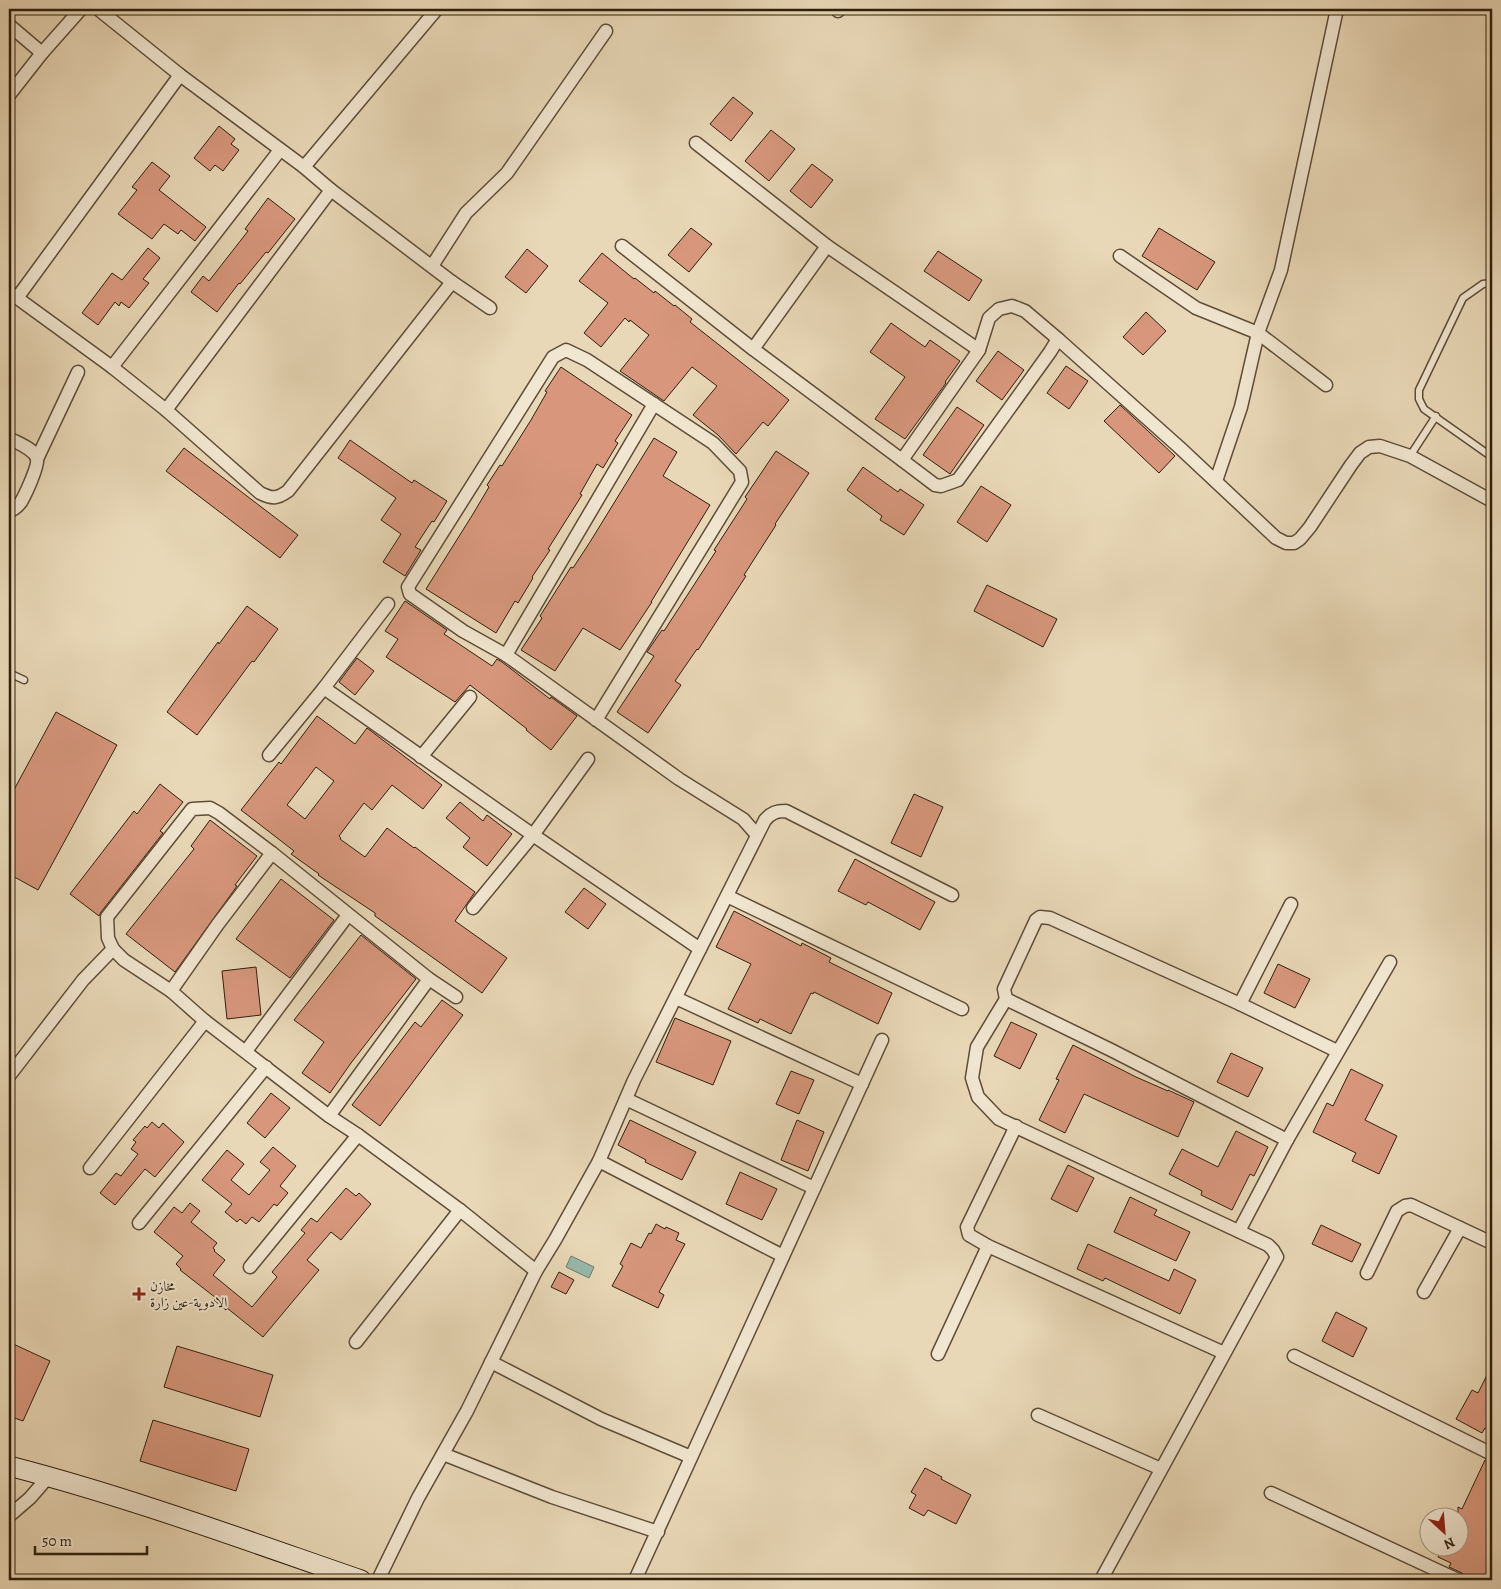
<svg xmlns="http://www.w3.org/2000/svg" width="1501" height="1589" font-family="Alegreya,Amiri,serif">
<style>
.water{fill:#97baac;stroke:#6d7c6c}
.building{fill:#d8977d;stroke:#2f1f0d;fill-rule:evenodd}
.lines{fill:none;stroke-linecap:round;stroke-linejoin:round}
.service-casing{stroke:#5e4d38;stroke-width:9}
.minor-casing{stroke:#5e4d38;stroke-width:15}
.secondary-casing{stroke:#2f1f0d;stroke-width:21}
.service{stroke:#f1e6d0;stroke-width:6}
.minor{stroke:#f1e6d0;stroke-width:12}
.secondary{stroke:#f1e6d0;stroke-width:19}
.poi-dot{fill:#8f2418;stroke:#f1e6d0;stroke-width:2}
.labels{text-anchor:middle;stroke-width:4;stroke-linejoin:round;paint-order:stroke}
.poi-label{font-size:14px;fill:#2f1f0d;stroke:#f1e6d0;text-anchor:start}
</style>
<rect width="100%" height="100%" fill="#e9d8b7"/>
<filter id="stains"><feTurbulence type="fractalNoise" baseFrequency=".004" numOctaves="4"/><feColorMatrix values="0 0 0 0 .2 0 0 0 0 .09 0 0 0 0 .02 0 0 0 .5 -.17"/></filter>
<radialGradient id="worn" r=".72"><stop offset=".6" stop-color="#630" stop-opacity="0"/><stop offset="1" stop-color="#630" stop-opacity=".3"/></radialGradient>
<polygon class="water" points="571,1256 594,1267 589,1278 566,1267"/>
<g class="building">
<polygon points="733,97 753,113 731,141 710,124"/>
<polygon points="219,126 235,139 231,144 239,150 223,171 215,165 210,171 194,158"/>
<polygon points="771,130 795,149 769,181 745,161"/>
<polygon points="152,162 170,176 159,190 206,227 195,241 181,230 178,234 164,224 152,239 118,214 137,190 132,187"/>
<polygon points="812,164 833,180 811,208 790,191"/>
<polygon points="268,198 295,219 268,253 266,252 240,284 239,283 217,312 191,292 203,276 209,281 248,231 245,229"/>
<polygon points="691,228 712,244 689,272 668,255"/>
<polygon points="1159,228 1215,262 1197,290 1142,256"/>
<polygon points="148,248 160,258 143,279 149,283 129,308 121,302 119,306 115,302 98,325 82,313 112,273 122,280"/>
<polygon points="527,249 548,266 526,293 505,277"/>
<polygon points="938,251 982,280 969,301 924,271"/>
<polygon points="602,253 634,279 635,278 654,293 655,291 674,306 675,305 692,319 690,322 789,400 768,426 763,422 736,454 718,435 693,415 717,386 692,367 664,401 620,371 649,335 630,320 629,322 625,318 601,347 584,333 608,303 579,281"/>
<polygon points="1146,312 1166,331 1143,355 1123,337"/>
<polygon points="891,323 925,347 930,340 960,361 945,382 946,383 905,439 875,419 905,377 870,352"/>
<polygon points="998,351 1024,370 1002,400 976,381"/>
<polygon points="1066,366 1088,381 1069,409 1047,393"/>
<polygon points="561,367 632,415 615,441 618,443 603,468 597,464 580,494 582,495 548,549 550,550 532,577 533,578 518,603 515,601 496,633 426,589 473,514 489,487 487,485 500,465 502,466 531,420 547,392 545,391"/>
<polygon points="1120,405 1175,456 1159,473 1104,421"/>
<polygon points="957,407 984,425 950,474 923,455"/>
<polygon points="654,438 677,452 663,476 710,505 651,602 652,602 620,650 583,628 555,671 521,650 542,618 540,616 571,567 573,568 590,542"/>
<polygon points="350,440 412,483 414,480 447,501 434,522 432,521 415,547 421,550 405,576 383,562 401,534 381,520 396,498 338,458"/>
<polygon points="184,448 298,535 280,558 166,471"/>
<polygon points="776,451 809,473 775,524 776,525 744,575 746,576 698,650 697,649 675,681 681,685 648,733 617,712 654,656 647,652 662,630 664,631 716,551 714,550 747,499 745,497"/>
<polygon points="863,467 898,492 900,489 924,505 904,535 880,520 882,516 847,490"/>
<polygon points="981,486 1011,505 987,542 957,522"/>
<polygon points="987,585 1057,619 1043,647 974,611"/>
<polygon points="405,601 447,630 444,634 492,666 497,659 502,662 550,699 551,697 577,716 551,750 526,730 527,729 470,685 455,702 386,657 398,639 385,631"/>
<polygon points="247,606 278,629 254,662 252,661 197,735 167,712 218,642 219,644"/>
<polygon points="357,658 374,671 355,695 339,682"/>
<polygon points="56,712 117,745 38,890 9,874 9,799"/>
<path d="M317 716 355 744 367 728 442 785 423 809 392 785 372 810 364 803 339 836 341 838 340 839 365 857 387 828 414 848 415 847 475 892 455 921 507 958 482 993 375 916V913L318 875 319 874 291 854 294 851 241 810 279 762 281 764ZM316 767 334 781 305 819 287 805Z"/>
<polygon points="160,784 183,802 160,831 163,833 101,912 99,916 70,894 134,811 137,814"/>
<polygon points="914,794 943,807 921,857 891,843"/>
<polygon points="460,802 483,821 487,815 512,834 487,866 463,847 470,838 446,818"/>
<polygon points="210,820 257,856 235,885 237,886 175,972 126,934 194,849 191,846"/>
<polygon points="855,859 935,902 920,930 868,902 866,905 838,891"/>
<polygon points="281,879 334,920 290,978 236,939"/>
<polygon points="584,888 606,904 588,929 565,912"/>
<polygon points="734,911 801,946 802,943 831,958 829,962 892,993 878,1024 814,992 813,994 811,993 791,1034 760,1019 758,1023 728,1009 751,964 716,947"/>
<polygon points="361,935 416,979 351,1063 330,1093 302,1073 324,1042 294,1020"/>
<polygon points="1278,964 1310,979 1295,1008 1264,993"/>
<polygon points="256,967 261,1015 227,1019 222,971"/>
<polygon points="442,1000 463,1015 380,1126 352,1105 415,1022 421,1027"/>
<polygon points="675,1018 731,1041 713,1085 656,1062"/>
<polygon points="1011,1022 1037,1034 1020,1069 994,1056"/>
<polygon points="1073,1045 1136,1077 1168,1091 1168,1090 1194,1102 1178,1137 1084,1094 1065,1133 1039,1120 1059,1080 1056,1079"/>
<polygon points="1231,1053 1263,1068 1248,1097 1217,1082"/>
<polygon points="1351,1069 1383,1085 1365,1120 1397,1136 1379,1174 1352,1161 1356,1153 1313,1132 1327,1103 1333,1106"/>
<polygon points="791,1071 814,1080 799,1114 776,1104"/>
<polygon points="271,1093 290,1108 265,1138 247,1123"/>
<polygon points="630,1120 696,1152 682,1180 645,1162 646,1160 618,1145"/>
<polygon points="797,1120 824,1132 808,1171 781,1160"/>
<polygon points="152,1122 159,1128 163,1123 184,1142 155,1177 145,1169 115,1205 100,1193 116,1173 121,1176 138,1154 131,1149 136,1142 133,1140 145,1126 147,1128"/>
<polygon points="1236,1131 1268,1147 1254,1176 1250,1174 1232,1210 1201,1195 1202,1191 1169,1174 1182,1149 1218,1167"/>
<polygon points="273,1147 296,1166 280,1186 288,1193 277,1206 274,1204 259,1222 252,1217 246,1224 240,1219 237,1222 225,1212 232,1204 202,1180 227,1150 244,1164 231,1180 249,1195 270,1170 260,1162"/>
<polygon points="1068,1165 1094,1178 1077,1212 1051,1199"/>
<polygon points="740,1172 777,1189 762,1220 726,1204"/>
<polygon points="346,1188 356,1196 359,1193 371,1204 341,1240 331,1232 307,1260 319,1270 263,1337 227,1308 226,1310 214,1300 216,1298 180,1270 181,1269 176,1264 183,1256 154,1232 174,1207 182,1213 190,1203 200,1211 191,1222 217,1243 213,1248 215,1250 214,1251 225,1260 213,1275 252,1307 277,1277 272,1272 305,1233 301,1230 311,1218 317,1222"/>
<polygon points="1130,1197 1157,1210 1154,1215 1190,1232 1176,1261 1114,1232"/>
<polygon points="656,1224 665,1229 666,1227 679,1233 676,1240 685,1244 659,1292 664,1295 658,1308 612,1286 623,1266 620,1264 631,1243 641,1248 649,1233 651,1234"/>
<polygon points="1321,1225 1361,1244 1352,1262 1312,1244"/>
<polygon points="1088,1244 1169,1281 1174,1269 1196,1280 1180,1314 1105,1278 1103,1281 1077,1269"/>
<polygon points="559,1272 574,1280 566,1294 551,1287"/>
<polygon points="1336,1312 1367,1328 1353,1357 1322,1341"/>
<polygon points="9,1342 50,1361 23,1421 9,1416"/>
<polygon points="177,1346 273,1375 260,1417 164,1387"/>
<polygon points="1492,1365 1492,1432 1485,1428 1482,1433 1456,1419 1472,1390 1478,1393"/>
<polygon points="153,1420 249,1449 236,1491 140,1461"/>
<polygon points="1485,1460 1492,1462 1492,1573 1489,1580 1466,1580 1465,1576 1462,1573 1449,1567 1451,1563 1438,1557 1442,1546 1458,1546 1458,1507 1462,1509"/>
<polygon points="925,1468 942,1477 941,1479 971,1495 956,1524 928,1510 924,1516 909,1508 916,1495 911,1492"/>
</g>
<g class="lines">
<g class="service-casing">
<g id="service">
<polyline points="1492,283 1483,284 1463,298 1419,390 1419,399 1424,409 1492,457"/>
<polyline points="1410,456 1436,416"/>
<polyline points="9,673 24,680"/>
</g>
</g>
<g class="minor-casing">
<g id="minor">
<polyline points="98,9 180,75 304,167 331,190 452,282 490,308"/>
<polyline points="838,11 840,9"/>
<polyline points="9,25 42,53"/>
<polyline points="9,95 42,53 81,9"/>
<polyline points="696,143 827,246 979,350"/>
<polyline points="304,167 437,9"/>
<polyline points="622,246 753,349 902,460 979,350 989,318 999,309 1012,306 1025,311 1058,339 1179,447 1276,538 1286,543 1294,543 1300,539 1310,527 1351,465 1360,453 1369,447 1380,446 1410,456 1492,501"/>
<polyline points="1120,256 1196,308 1258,333 1326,385"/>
<polyline points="432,266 466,213 507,173 606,31"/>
<path d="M9 292 112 367 166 410 260 493C272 499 277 499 288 491L452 282"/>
<polyline points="17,298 180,75"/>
<polyline points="753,349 827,246"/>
<polyline points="112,367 280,150"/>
<polyline points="166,410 331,190"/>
<path d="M9 438C17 443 33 448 37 458 39 466 25 495 21 502 18 506 13 510 9 511"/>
<polyline points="37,459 78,372"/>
<polyline points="902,460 935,485 941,486 958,480 1050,352 1058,339"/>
<polyline points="1216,481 1241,407 1258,333 1281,270 1337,9"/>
<polyline points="388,604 324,688 533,835 700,949"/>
<polyline points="506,655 654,404"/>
<polyline points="596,720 742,482 740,471 713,443 587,360 566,350 553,357 408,587 410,594 463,631 506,655 679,779 743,819 757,835"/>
<polyline points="269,755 324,688"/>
<polyline points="421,757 470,697"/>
<polyline points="727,896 962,1009"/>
<polyline points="473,908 533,835 588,759"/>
<polyline points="113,949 108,938 107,917 192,809 210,808 219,813 272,853 429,979 456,997"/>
<polyline points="171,991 218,924 272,853"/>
<polyline points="676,998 862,1084"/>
<polyline points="1006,999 977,1047 972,1078 978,1097 999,1119 1268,1245 1273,1250 1277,1257 1101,1580"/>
<polyline points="1240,1004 1291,904"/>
<polyline points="246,1051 348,915"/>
<polyline points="9,1076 83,980 113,949 124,960 171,991 205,1021 329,1116 358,1135 460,1210 536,1271"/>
<polyline points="626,1099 814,1188"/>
<polyline points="329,1116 429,979"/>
<polyline points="1016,1126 967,1227 969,1235 988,1246 1224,1353"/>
<polyline points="1287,1140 1111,1050 1006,999 1004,989 1036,920 1040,917 1050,918 1240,1004 1337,1051"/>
<polyline points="599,1161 783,1256"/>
<polyline points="90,1168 205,1021"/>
<polyline points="139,1223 266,1067"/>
<polyline points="1239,1231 1287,1140 1390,962"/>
<polyline points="250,1267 358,1135"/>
<polyline points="1367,1273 1397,1211 1405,1206 1411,1205 1492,1243"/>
<polyline points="1424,1292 1460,1228"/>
<polyline points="356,1342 460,1210"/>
<polyline points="938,1354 988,1246"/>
<polyline points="1294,1356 1492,1454"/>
<polyline points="491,1362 601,1419 691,1457"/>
<polyline points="1038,1415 1161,1469"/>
<polyline points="443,1454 552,1497 658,1532"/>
<polyline points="1271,1493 1458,1580"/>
<polyline points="9,1516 30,1498 49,1476"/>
<path d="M378 1580 418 1498 467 1411 536 1271 555 1240 599 1161 634 1080 765 820C771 813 776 811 786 811L952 895"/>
<polyline points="635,1580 882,1040"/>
</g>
</g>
<g class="secondary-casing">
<path id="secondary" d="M9 1466C129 1497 245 1540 361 1580"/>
</g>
<use href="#service" class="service"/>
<use href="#minor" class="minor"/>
<use href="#secondary" class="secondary"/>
</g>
<path class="poi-dot" d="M136.5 1286.5h5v5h5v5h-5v5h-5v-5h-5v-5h5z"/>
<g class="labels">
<g class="poi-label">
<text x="150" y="1291">مخازن<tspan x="150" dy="16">الادوية-عين زارة</tspan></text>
</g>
</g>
<rect width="1501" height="1589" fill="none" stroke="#e9d8b7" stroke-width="30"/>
<rect x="10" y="10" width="1481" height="1569" fill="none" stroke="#2f1f0d" stroke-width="2.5"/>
<rect x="15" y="15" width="1471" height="1559" fill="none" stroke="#2f1f0d"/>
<g transform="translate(1444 1532) rotate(154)"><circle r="24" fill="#f1e6d0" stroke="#a39682"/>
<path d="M0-4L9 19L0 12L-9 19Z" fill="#8f2418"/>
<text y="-8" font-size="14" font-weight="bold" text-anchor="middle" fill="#2f1f0d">N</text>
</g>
<path d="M35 1546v8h112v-8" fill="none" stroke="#2f1f0d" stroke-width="2.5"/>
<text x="42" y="1546" font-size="15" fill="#2f1f0d" stroke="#f1e6d0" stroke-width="4" paint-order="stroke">50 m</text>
<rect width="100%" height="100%" filter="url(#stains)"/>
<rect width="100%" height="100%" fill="url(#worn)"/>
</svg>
